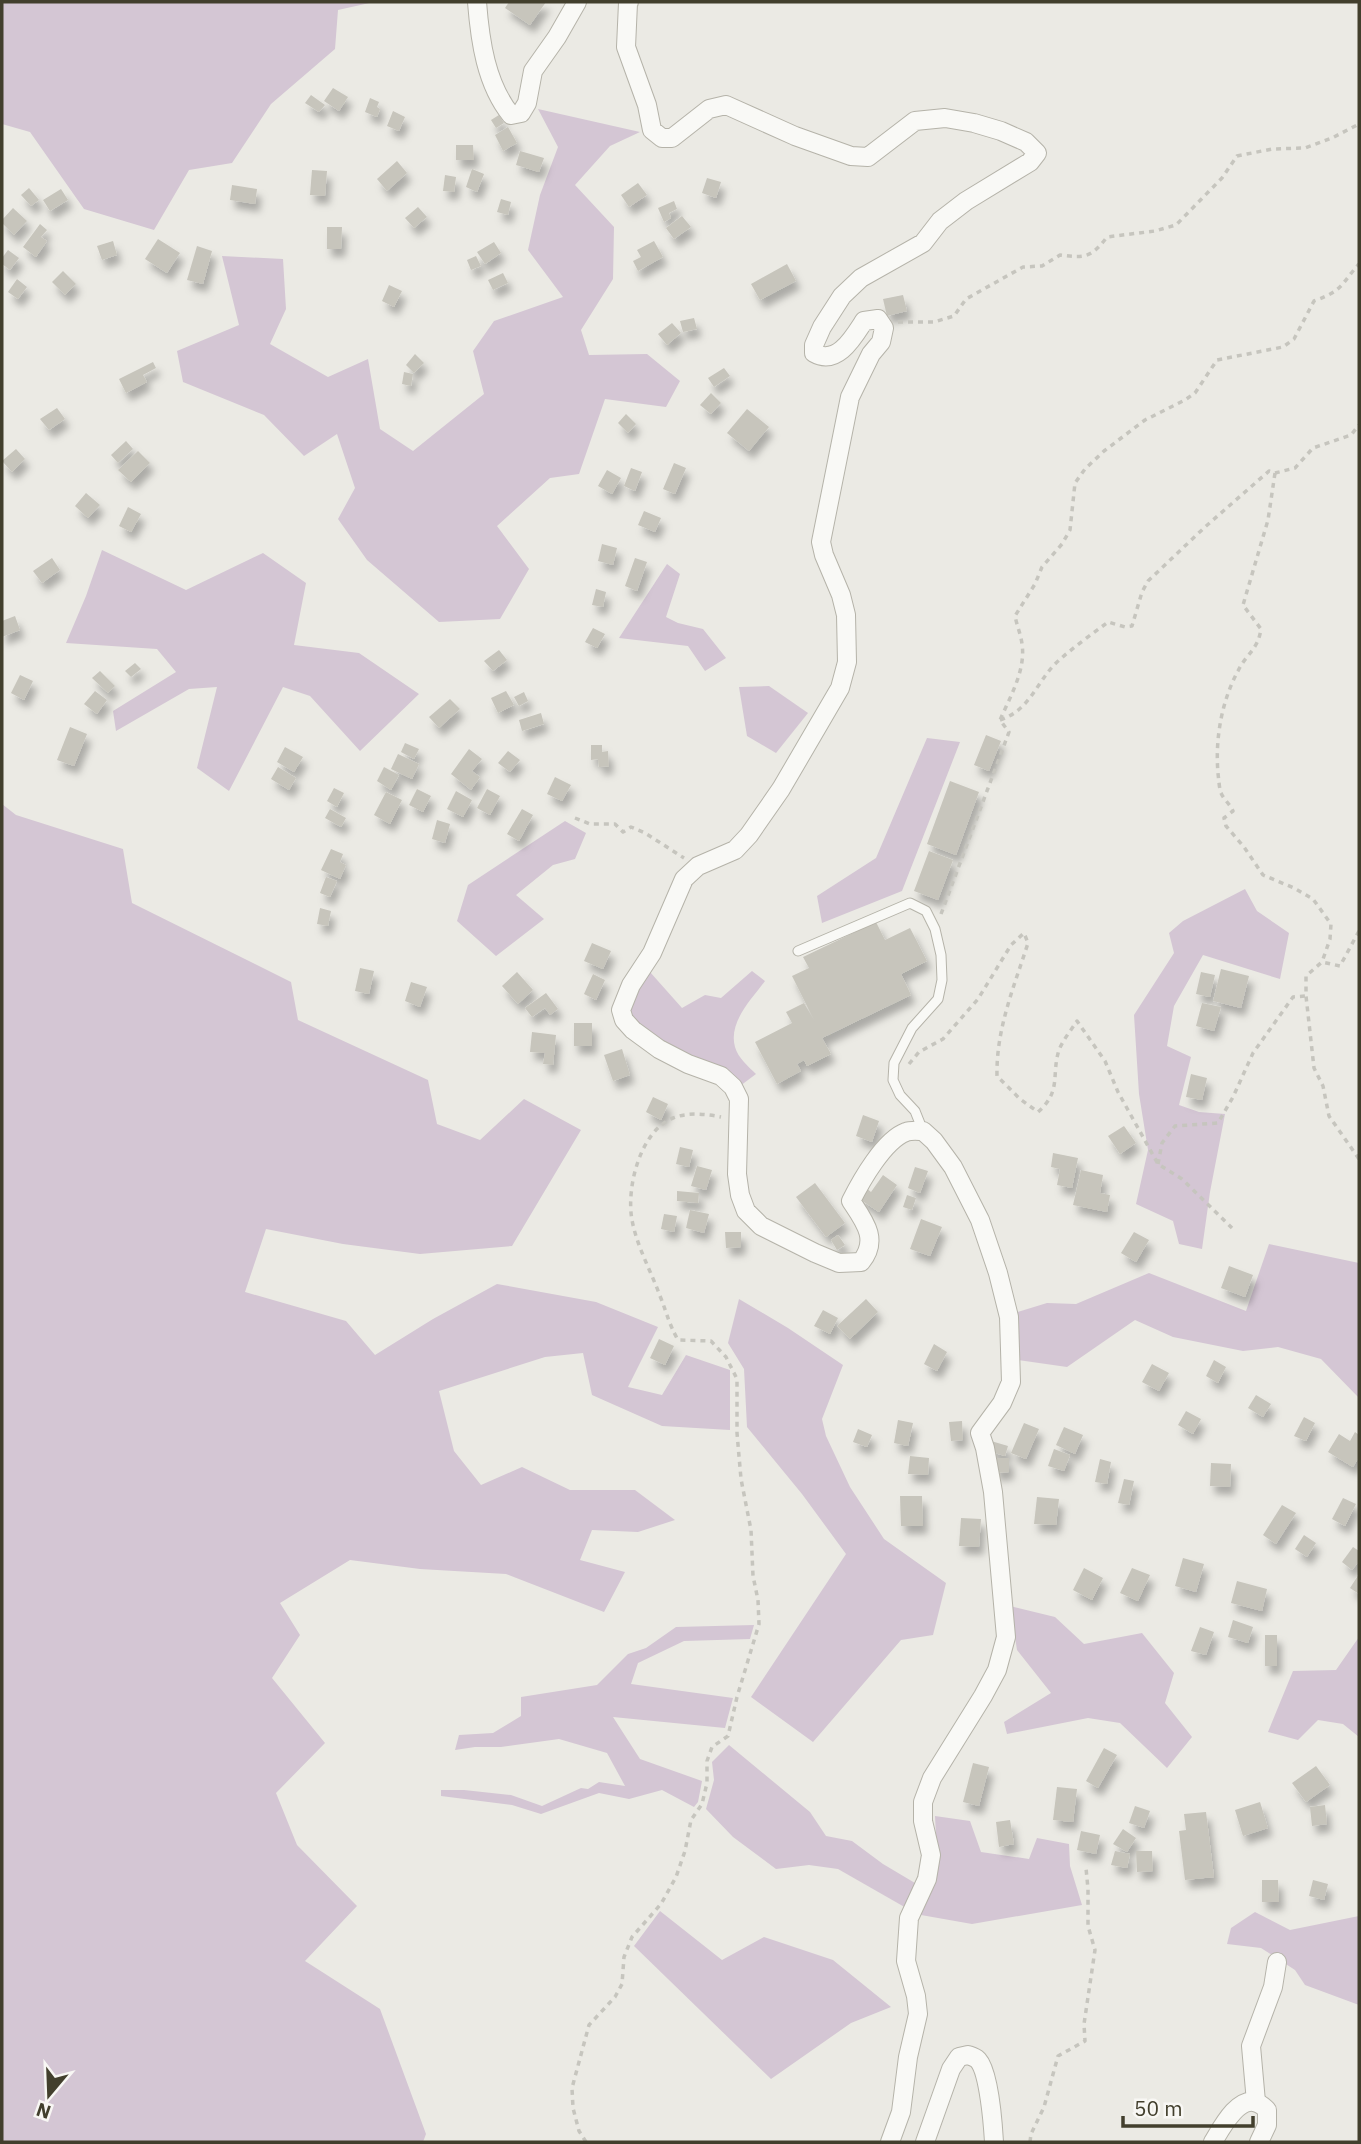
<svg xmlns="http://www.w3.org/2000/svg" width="1361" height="2144" font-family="'IBM Plex Sans',sans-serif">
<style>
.green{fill:#d4c6d4}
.building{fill:#c7c5bc;filter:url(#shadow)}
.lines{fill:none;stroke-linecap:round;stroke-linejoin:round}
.lane-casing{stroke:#b5b3a9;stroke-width:11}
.street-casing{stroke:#b5b3a9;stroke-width:20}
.path{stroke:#c6c5be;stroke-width:3.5;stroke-dasharray:5 5;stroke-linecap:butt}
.lane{stroke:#f9f9f6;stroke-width:9}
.street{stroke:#f9f9f6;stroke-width:18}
</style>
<defs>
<filter id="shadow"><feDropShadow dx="4.5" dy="8" stdDeviation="3.5" flood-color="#0004"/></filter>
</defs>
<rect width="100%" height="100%" fill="#ebeae4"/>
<g class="green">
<polygon points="2,2 374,2 338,10 335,49 271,104 232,163 189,170 154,230 84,209 30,132 2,124"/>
<polygon points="538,109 640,132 610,146 575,185 614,227 613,279 581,330 589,355 647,354 680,381 666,407 605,399 579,474 550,478 497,526 529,569 500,619 439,622 367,560 338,519 355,488 337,434 304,456 264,415 183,382 177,351 239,325 222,256 283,259 286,309 270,344 328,377 368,359 380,429 413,451 484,394 473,351 494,321 563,297 528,250 540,195 558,147"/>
<polygon points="102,550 186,590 263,553 306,583 294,645 359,653 419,694 360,751 310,696 283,687 229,791 197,768 217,687 189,689 116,731 113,711 176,672 157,649 66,643 86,596"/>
<polygon points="667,564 680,574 666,617 678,623 703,629 726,658 705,671 688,646 619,638"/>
<polygon points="769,686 808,713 776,753 747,736 739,687"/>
<polygon points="927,738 960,742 902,891 822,923 817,896 876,858"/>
<polygon points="2,804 16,815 123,849 132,903 291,982 298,1020 428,1080 437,1124 480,1140 524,1099 581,1130 512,1246 420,1254 343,1244 266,1229 245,1292 346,1321 375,1355 433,1319 497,1284 596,1302 658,1327 628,1387 662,1395 686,1355 730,1370 730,1430 662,1426 592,1395 583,1353 545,1357 439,1391 454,1451 481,1485 522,1467 570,1490 635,1490 675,1520 638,1532 592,1530 580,1560 625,1572 604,1612 506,1574 420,1569 350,1560 280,1603 300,1635 272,1678 325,1743 276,1793 297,1845 357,1906 305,1961 380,2009 426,2134 423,2142 2,2142"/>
<polygon points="565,821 586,833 575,859 553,865 516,895 544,919 496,956 457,921 468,885"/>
<polygon points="1245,889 1257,911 1289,933 1280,979 1203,955 1174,1006 1167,1046 1191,1057 1179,1105 1199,1112 1225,1114 1210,1192 1202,1249 1179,1244 1173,1221 1136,1204 1148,1150 1139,1094 1134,1015 1174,953 1169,933 1183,921"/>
<path d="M752 971 765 981C752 999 728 1022 735 1047 738 1058 749 1067 756 1074L740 1086C731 1079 722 1071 713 1066 685 1048 646 1043 628 1013L638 985 650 972 682 1008 705 995 721 998Z"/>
<polygon points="1269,1244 1359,1263 1359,1398 1321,1359 1278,1347 1243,1351 1173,1337 1135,1320 1067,1367 1018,1360 1014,1313 1047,1303 1076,1304 1149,1273 1246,1311"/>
<polygon points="739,1299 788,1328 843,1365 822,1419 826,1436 850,1487 884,1539 946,1583 933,1635 901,1640 813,1742 751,1697 846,1554 802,1494 747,1427 744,1369 728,1343"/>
<polygon points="1010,1606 1055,1617 1084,1644 1142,1633 1174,1673 1165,1703 1192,1737 1167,1768 1120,1723 1088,1718 1007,1734 1004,1722 1051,1693 1017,1650"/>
<polygon points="754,1625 750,1639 684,1641 638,1663 631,1684 733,1698 725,1728 613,1717 640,1759 702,1781 698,1802 694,1807 662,1790 629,1799 599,1793 541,1814 512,1805 441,1796 441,1790 464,1790 511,1795 542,1806 581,1788 588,1789 599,1782 625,1786 607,1753 559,1739 501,1747 475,1747 455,1750 459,1735 493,1733 521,1716 521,1697 597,1685 628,1654 646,1648 676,1627"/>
<polygon points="1359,1637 1359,1737 1343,1724 1318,1720 1298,1740 1268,1732 1293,1671 1336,1670"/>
<polygon points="729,1745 810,1812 826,1836 852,1841 883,1864 920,1886 908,1909 838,1869 809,1865 776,1869 733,1837 706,1809 714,1780 712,1762"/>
<polygon points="935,1816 970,1821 981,1852 1029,1859 1037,1838 1069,1844 1070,1866 1082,1905 972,1924 921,1915 933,1884 937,1854"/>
<polygon points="660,1911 722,1960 764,1937 833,1960 891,2007 851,2023 771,2079 634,1946"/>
<polygon points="1255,1912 1290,1930 1359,1916 1359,2005 1305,1985 1295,1970 1261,1948 1227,1944 1231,1928"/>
</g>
<g class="building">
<polygon points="509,2 546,2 530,25 505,8"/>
<polygon points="333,88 348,97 339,111 324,101"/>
<polygon points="311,95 325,105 319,112 305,103"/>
<polygon points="370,98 379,102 377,107 380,109 377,117 365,112"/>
<polygon points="393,111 405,117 399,131 387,126"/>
<polygon points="499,115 504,123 496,128 491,120"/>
<polygon points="508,127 517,143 503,151 495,135"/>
<polygon points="456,145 473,145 474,160 456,160"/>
<polygon points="520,151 544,158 539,172 516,165"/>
<polygon points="397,161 407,173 387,191 377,179"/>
<polygon points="472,169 484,174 477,192 466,187"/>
<polygon points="312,170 327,171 325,196 310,195"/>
<polygon points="445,175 456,177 454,192 443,191"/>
<polygon points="707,178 721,182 716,198 702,193"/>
<polygon points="638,183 647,195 629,207 621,195"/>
<polygon points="232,185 257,189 255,204 230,200"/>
<polygon points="29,188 39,200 31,206 21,195"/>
<polygon points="61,189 68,200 50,211 43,200"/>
<polygon points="501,199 511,202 508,215 497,212"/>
<polygon points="674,201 677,209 669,213 671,218 664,222 658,208"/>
<polygon points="418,207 427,217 414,228 405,218"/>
<polygon points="13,208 27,221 14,235 2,223 2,220"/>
<polygon points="682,216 691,227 674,239 666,228"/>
<polygon points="40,224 47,230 41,237 47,241 36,257 23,247"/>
<polygon points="327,227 342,227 341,249 327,249"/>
<polygon points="158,239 180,253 167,273 145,259"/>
<polygon points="113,241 117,255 102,260 97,246"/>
<polygon points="654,241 663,257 638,271 633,261 641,257 637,250"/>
<polygon points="494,242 501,253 485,264 477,252"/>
<polygon points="197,246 212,251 203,284 187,280"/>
<polygon points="8,250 19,258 10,270 2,264 2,258"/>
<polygon points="476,256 481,266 471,270 467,260"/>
<polygon points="787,264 796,281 760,300 751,284"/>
<polygon points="63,271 76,284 65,295 52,282"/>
<polygon points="503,273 508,283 493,290 488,280"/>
<polygon points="17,279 27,287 18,299 8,292"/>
<polygon points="389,285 402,291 394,307 382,301"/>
<polygon points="903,295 907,311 887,316 883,299"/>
<polygon points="694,318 697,329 683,332 680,321"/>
<polygon points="672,323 681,333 667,345 658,334"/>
<polygon points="415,354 424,363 414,373 406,365"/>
<polygon points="153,362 156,368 143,375 147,382 126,393 119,379"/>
<polygon points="724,368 730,376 714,387 708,378"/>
<polygon points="404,372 413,374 411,386 402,384"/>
<polygon points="711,393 721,403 711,414 700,405"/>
<polygon points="57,408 65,419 49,430 40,419"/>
<polygon points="747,409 769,427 749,451 727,433"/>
<polygon points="626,414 636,424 628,433 618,423"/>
<polygon points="126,441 133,449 118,463 111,455"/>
<polygon points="16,449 25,459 12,472 2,461"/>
<polygon points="138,451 150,463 131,482 118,470"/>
<polygon points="674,463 686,468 675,494 663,489"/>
<polygon points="631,468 642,472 635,491 624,486"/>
<polygon points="607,470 621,478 612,494 598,486"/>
<polygon points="86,493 100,505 88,518 75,506"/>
<polygon points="128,507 141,514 131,532 119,526"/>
<polygon points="644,511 661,518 655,532 638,525"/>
<polygon points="602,544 617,548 613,565 598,561"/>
<polygon points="52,558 60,570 42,583 33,571"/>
<polygon points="635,558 647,562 637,591 625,586"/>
<polygon points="596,589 606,592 603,607 592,605"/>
<polygon points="15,616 20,630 2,637 2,621"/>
<polygon points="593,628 605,634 597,648 585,642"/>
<polygon points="499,650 507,660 493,671 484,661"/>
<polygon points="135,663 141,669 131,677 125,671"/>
<polygon points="100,671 115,686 108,693 92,678"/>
<polygon points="20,675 33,681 24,700 11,693"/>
<polygon points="95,691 107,700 97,714 84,704"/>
<polygon points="506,691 514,705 498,713 491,698"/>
<polygon points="524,692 528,701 519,706 514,697"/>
<polygon points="450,699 460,709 439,728 429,717"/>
<polygon points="541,713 544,724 522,731 519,720"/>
<polygon points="70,727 87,734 74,766 57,760"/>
<polygon points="986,735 1001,741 989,771 974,765"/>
<polygon points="405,743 419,749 414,759 401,752"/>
<polygon points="591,745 602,745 602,752 608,751 609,766 599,767 598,759 591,760"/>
<polygon points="285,747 303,757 294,772 277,762"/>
<polygon points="469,749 482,759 472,771 480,777 471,790 451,774"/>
<polygon points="508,751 520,760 510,772 498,763"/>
<polygon points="398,754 419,764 412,779 391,769"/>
<polygon points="278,767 296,778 289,790 271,779"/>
<polygon points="384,767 399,775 391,790 377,781"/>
<polygon points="555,777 571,785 562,801 547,794"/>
<polygon points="950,781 979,792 956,855 927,844"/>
<polygon points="334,788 344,793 337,807 327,801"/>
<polygon points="417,789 431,796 423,812 409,805"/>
<polygon points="487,789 500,796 490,815 477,808"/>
<polygon points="456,791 472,800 463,817 447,809"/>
<polygon points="386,792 402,800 390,824 374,815"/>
<polygon points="330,809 346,818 341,827 325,818"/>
<polygon points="522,809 533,815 519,841 507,834"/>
<polygon points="437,820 450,824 445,843 432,839"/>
<polygon points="331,849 343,854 340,862 346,865 340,879 321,870"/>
<polygon points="929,851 953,860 938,900 914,891"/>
<polygon points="326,877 337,881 330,897 320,893"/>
<polygon points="320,908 331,911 328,926 317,924"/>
<polygon points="876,922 885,940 910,928 927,961 901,974 911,995 822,1038 831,1054 807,1066 804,1060 797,1064 801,1071 777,1084 755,1042 792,1023 786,1012 804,1003 815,1022 792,976 809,968 803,957"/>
<polygon points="592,943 611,951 603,969 584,961"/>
<polygon points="360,968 374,971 369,994 355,991"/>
<polygon points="1221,969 1249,976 1241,1008 1213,1001"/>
<polygon points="517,972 533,990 518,1004 502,986"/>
<polygon points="1201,972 1215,975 1210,997 1196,994"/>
<polygon points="593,974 605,980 596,1000 584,994"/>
<polygon points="411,982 427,987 420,1007 405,1001"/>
<polygon points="546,993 558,1009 550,1015 545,1008 532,1017 525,1008"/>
<polygon points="1202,1003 1221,1007 1214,1031 1196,1026"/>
<rect x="574" y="1023" width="18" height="23"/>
<polygon points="532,1032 556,1035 553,1065 543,1064 545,1053 530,1052"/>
<polygon points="622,1049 630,1075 613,1081 604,1055"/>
<polygon points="1191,1074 1207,1078 1202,1100 1186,1097"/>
<polygon points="653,1097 668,1104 661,1120 646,1112"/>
<polygon points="863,1115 879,1121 872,1142 856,1136"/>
<polygon points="1124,1126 1136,1143 1120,1154 1108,1136"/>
<polygon points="680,1147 693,1150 689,1167 676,1164"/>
<polygon points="1053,1153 1078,1158 1072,1188 1057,1185 1060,1169 1051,1167"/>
<polygon points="697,1166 712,1170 706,1190 691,1186"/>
<polygon points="915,1167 928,1171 920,1193 908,1188"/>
<polygon points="1081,1170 1103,1175 1100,1193 1110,1195 1107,1212 1073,1205"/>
<polygon points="883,1175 897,1185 879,1212 858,1198 865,1187 871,1192"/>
<polygon points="815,1183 845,1223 826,1237 796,1197"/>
<polygon points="677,1191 699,1193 698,1203 677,1201"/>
<polygon points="907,1195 916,1198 912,1210 903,1207"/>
<polygon points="690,1210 709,1214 704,1233 686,1228"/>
<polygon points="664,1214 677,1216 674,1232 661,1229"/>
<polygon points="921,1219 942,1227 930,1256 910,1249"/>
<polygon points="725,1232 741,1232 741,1247 726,1248"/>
<polygon points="1134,1232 1149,1240 1136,1262 1121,1253"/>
<polygon points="838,1235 845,1245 837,1250 831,1240"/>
<polygon points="1229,1266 1253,1275 1245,1297 1221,1288"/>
<polygon points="866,1299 878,1312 850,1339 837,1326"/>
<polygon points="823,1310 838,1318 830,1334 814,1326"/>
<polygon points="659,1339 674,1346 665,1365 650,1358"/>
<polygon points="934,1344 947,1352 937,1371 924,1364"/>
<polygon points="1214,1360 1226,1367 1218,1383 1206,1376"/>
<polygon points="1152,1364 1169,1373 1159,1391 1142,1382"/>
<polygon points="1256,1395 1271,1404 1263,1417 1248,1408"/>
<polygon points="1186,1411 1201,1419 1193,1434 1178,1425"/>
<polygon points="1304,1417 1315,1423 1306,1441 1294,1436"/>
<polygon points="898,1420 913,1423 908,1446 894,1443"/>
<polygon points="962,1421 963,1440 951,1441 949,1422"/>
<polygon points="1024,1423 1039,1429 1026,1459 1011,1453"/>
<polygon points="1064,1427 1083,1435 1075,1454 1056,1445"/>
<polygon points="858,1429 872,1435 867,1447 853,1442"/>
<polygon points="1355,1432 1359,1435 1359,1457 1353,1467 1328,1452 1339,1434 1350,1441"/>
<polygon points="991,1441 1008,1446 1005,1456 988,1451"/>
<polygon points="1054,1449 1070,1455 1064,1471 1048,1466"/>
<polygon points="910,1456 929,1458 928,1475 908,1474"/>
<polygon points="994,1458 1009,1458 1009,1472 994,1473"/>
<polygon points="1100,1459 1111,1462 1107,1484 1095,1482"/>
<polygon points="1211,1463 1231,1464 1230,1487 1210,1486"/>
<polygon points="1124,1479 1134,1481 1129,1505 1118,1503"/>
<polygon points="900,1496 922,1496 923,1526 901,1526"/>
<polygon points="1037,1497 1059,1499 1056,1525 1034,1524"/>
<polygon points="1343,1498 1356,1504 1345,1526 1332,1519"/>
<polygon points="1282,1505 1296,1513 1276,1544 1263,1535"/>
<polygon points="961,1518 981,1519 979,1547 959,1546"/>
<polygon points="1304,1535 1316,1543 1307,1557 1295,1549"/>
<polygon points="1353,1547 1359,1551 1359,1561 1352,1570 1342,1562"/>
<polygon points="1183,1558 1204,1564 1196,1592 1175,1586"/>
<polygon points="1084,1568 1103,1578 1092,1600 1073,1590"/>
<polygon points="1132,1568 1150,1575 1138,1601 1120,1593"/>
<polygon points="1359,1574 1359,1594 1350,1588"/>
<polygon points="1237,1581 1267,1589 1262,1611 1231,1603"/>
<polygon points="1233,1620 1253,1627 1248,1643 1228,1637"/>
<polygon points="1200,1627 1214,1632 1206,1655 1191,1651"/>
<rect x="1265" y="1635" width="12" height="31"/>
<polygon points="1104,1748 1117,1755 1098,1788 1086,1781"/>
<polygon points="973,1763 989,1767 979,1806 963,1802"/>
<polygon points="1316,1766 1330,1785 1306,1802 1292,1783"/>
<polygon points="1057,1787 1077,1789 1073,1822 1053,1820"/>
<polygon points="1260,1802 1268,1828 1243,1836 1235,1810"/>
<polygon points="1325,1805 1327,1824 1312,1826 1310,1807"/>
<polygon points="1135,1806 1150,1811 1144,1828 1129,1823"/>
<polygon points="1206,1812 1214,1877 1185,1880 1179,1831 1186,1830 1184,1814"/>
<polygon points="1010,1820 1014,1844 999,1847 996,1822"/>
<polygon points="1123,1829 1136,1838 1127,1852 1113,1844"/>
<polygon points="1081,1831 1100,1835 1096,1854 1077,1850"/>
<polygon points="1115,1851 1130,1854 1127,1868 1111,1865"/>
<polygon points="1136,1851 1152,1851 1153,1871 1137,1872"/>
<polygon points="1262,1880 1278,1880 1279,1902 1262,1902"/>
<polygon points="1313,1880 1328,1884 1324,1900 1309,1896"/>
</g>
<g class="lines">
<g class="lane-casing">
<polyline id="lane" points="798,951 910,903 926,911 935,929 941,955 942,980 938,999 912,1028 894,1063 893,1080 900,1095 915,1111 923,1131"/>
</g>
<g class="street-casing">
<g id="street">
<path d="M477 2C480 41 486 84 511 115L521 113 527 103 533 71 557 37 577 2"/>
<path d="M629 2 628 3 626 47 647 105 652 130 662 138H672L709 109 726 105 795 136 851 156 868 157 915 121 945 118 974 123 1001 131 1026 142 1037 153 1030 162 966 201 940 221 923 243 861 278 842 296 822 327 814 345V353C837 366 853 338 864 321L878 319 884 328 881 342 871 354 850 397 821 542 824 555 841 595 846 615 847 662 840 688 781 789 749 835 735 850 698 866 684 879 652 953 631 985 621 1010 624 1020 633 1030 659 1049 688 1064 721 1076 733 1087 739 1099 737 1174 740 1195 746 1211 761 1226 815 1253 839 1263 861 1262C879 1240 865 1222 851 1201 861 1181 884 1140 906 1132 911 1130 919 1131 923 1131L934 1141 953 1167 980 1220 998 1273 1009 1317 1011 1382 1002 1403 980 1433 985 1448 993 1492 1006 1637 997 1670 983 1696 932 1778 923 1802V1821L931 1855 927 1879 909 1918 906 1961 916 1996 918 2014 908 2057 901 2112 890 2142"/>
<polyline points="1256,2102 1251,2046 1273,1987 1277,1962"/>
<path d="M925 2142 951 2069 959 2057 968 2055C971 2056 975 2057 978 2060 989 2072 993 2125 994 2142"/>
<path d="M1213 2142C1221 2129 1238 2095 1257 2103 1261 2104 1264 2107 1267 2110V2125L1259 2142"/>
</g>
</g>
<g class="path">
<path d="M898 322H934L954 316 966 299 1023 267 1042 266 1060 255C1085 258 1091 258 1107 237L1155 231 1176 225 1222 178 1237 156 1272 149 1305 148 1332 138 1359 124"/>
<path d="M1275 473 1268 520 1243 605 1261 629C1258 650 1246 654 1238 671 1220 704 1214 746 1219 782 1219 783 1220 792 1221 793 1224 800 1230 804 1233 811L1224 818 1226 826 1244 847 1263 875 1294 888 1313 899 1331 924 1330 939 1322 962"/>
<path d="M1000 720C1030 710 1036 683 1056 663 1072 648 1091 635 1108 622L1125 627 1132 626 1142 592 1148 581 1205 527 1269 471 1275 473 1295 468 1313 448 1351 435 1359 425"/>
<polyline points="575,818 590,824 615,824 623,832 631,827 645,833 684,858"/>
<path d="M941 914 1009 732 1000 720C1010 697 1026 670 1022 644 1021 635 1017 626 1015 616L1035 584 1042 567 1062 544 1070 530 1075 483 1085 469 1104 451 1145 420 1185 400 1195 393 1217 360 1283 347 1294 339 1314 301C1344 290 1340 285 1359 264"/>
<polyline points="1359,931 1340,966 1322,962 1306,976 1306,996 1314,1068 1323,1086 1329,1116 1359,1159"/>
<path d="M909 1064 919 1052 943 1039 978 999 1011 945 1024 933 1028 943C1014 987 996 1029 997 1076L1020 1099 1038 1112C1062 1091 1051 1075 1059 1050 1063 1040 1071 1030 1077 1021L1105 1061 1118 1092 1158 1164 1182 1179 1232 1228"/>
<polyline points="1158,1164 1162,1143 1175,1126 1218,1123 1233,1097 1253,1053 1293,997 1306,996"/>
<path d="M586 2142 579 2131 573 2108 572 2088 589 2025 615 1997 622 1984 624 1957 632 1937 661 1904 676 1877 685 1851 691 1820 702 1804 707 1783V1761L712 1747 728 1736 737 1697 759 1624 758 1600 753 1576 751 1530 741 1479 737 1433V1379L726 1357 711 1341 678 1340C668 1322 667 1313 660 1296 651 1271 637 1247 632 1220 626 1188 640 1131 673 1118 688 1112 706 1114 721 1117"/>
<polyline points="1030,2142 1031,2134 1044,2107 1058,2056 1085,2041 1084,2024 1095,1950 1088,1926 1088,1889 1086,1868"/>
</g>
<use href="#lane" class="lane"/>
<use href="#street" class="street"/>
</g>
<rect width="1361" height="2144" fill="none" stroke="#423f2d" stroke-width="7"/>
<g transform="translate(49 2095) rotate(199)" stroke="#f8f7f4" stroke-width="5" paint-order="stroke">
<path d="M0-5L12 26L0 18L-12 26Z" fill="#423f2d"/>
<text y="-10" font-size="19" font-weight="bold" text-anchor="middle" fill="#423f2d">N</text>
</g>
<path d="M1123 2116v10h130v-10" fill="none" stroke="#423f2d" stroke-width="3.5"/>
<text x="1134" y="2116" font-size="21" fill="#423f2d" stroke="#f8f7f4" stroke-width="5" paint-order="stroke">50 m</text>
</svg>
